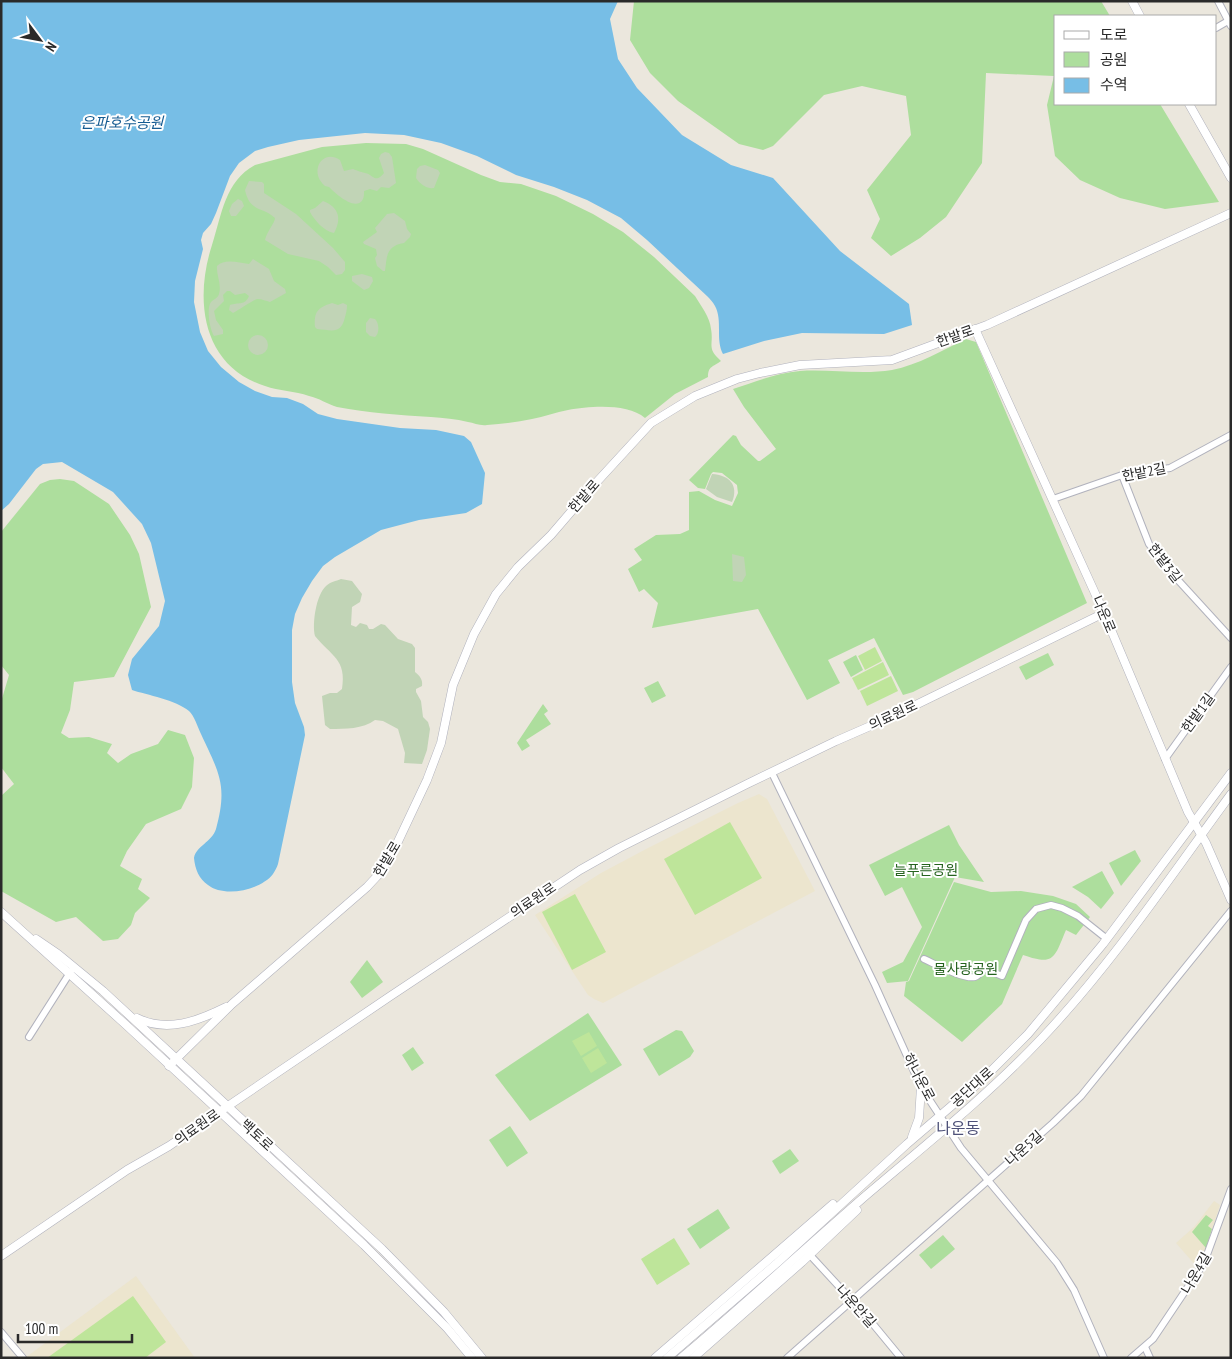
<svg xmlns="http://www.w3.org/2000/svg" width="1232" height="1359" font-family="'PT Sans Narrow','Noto Sans KR',sans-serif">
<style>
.education{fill:#ece5ce}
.green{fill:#adde9d}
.cemetery{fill:#c1d4b6}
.pitch{fill:#bee59a}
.water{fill:#77bee6}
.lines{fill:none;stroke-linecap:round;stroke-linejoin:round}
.minor-casing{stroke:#b1b2bd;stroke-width:8}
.tertiary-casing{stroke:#b1b2bd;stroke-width:9}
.minor{stroke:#fff;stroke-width:6}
.tertiary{stroke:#fff;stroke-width:8}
.labels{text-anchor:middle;stroke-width:4;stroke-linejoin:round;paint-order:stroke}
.street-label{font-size:14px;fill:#2a2a2a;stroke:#fff}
.park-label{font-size:14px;fill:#26631f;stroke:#fff}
.water-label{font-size:15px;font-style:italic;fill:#165c92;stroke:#fff}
.quarter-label{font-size:16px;fill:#4e5178;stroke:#fff}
</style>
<rect width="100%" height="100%" fill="#ebe7dd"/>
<g class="education">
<polygon points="759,794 767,799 815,891 603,1003 594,999 588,995 535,915 601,873 648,848 691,925 648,848 738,803"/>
<polygon points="1214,1201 1220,1205 1204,1254 1197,1267 1176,1243 1194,1227"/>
<polygon points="136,1276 195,1358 25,1358"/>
</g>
<g class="green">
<polygon points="634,1 1101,1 1110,16 1056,16 1056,104 1160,104 1219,202 1165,209 1120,198 1080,180 1055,156 1047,105 1054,76 986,73 982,163 946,217 920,238 891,256 871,238 880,219 867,190 911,135 906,96 862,86 824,95 773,146 763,150 739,144 678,101 650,73 630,40"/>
<path d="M366 143 406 144 423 149 481 175 500 182 521 184 556 196 593 214 623 232 654 257 695 296C701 306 710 317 711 329 714 345 706 348 721 361 713 367 708 366 708 377L675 394 645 418C628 403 590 406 568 410 556 412 544 417 532 419 517 422 502 424 487 425 480 426 474 423 468 422 456 419 443 418 431 417 399 415 368 413 337 407 327 404 319 398 309 396 295 391 279 391 265 386 202 366 194 300 212 245 222 214 225 181 255 165L322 147Z"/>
<path d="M966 339 976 342 1087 603 913 692 903 695 874 638 828 660 840 683 807 700 758 609 652 628 658 603 644 589 639 592 628 569 642 560 634 549 656 535 680 534 689 530V492L699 491 715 500 732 506 738 493 737 485 722 473 713 472 711 474 705 489 698 488 689 480 733 435 736 436 741 445 758 461H760L776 449 744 407 733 389C754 382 777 373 800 371 830 369 862 375 892 370 918 365 943 350 966 339Z"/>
<polygon points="60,479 74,481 109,504 130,535 139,554 151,607 114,677 74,682 70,710 61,733 69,738 89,737 112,744 107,753 118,763 131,754 158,744 168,730 185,735 194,758 192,787 181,809 146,824 127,851 120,866 142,879 138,889 150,898 135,913 131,925 118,939 103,941 76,917 56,922 1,891 1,796 14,784 1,767 1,702 9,675 1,665 1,532 40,484 50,480"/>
<polygon points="1048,653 1054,665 1026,680 1019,667"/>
<polygon points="856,655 863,670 851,677 843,662"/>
<polygon points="658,681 666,696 652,703 644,688"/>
<polygon points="543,704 548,711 544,714 551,724 526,740 530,746 522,751 517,743"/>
<polygon points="949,825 959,845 984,882 955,877 908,981 887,983 882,972 903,962 922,927 902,887 885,896 869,865"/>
<polygon points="1135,850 1141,861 1121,886 1109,863"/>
<polygon points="1102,871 1114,893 1101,909 1088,897 1072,887"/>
<path d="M954 882 991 892 1021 891 1053 896 1076 904 1090 917 1076 935 1066 930C1054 958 1055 966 1023 955L1002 1004 962 1042 904 996 906 982 909 981Z"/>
<polygon points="367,960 383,982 362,998 350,982"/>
<polygon points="588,1013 622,1065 530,1121 495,1075"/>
<polygon points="676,1030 682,1031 694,1051 690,1057 659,1076 643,1049"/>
<polygon points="413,1047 424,1063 412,1071 402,1055"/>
<polygon points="510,1126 528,1153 507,1167 489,1140"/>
<polygon points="790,1149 799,1161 780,1174 772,1161"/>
<polygon points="718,1209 730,1228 700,1249 687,1229"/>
<polygon points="1206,1215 1213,1220 1208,1226 1212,1229 1206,1248 1192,1232"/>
<polygon points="943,1235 955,1249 931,1269 919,1255"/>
</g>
<g class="cemetery">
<path d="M385 152 389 153 392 157 396 183 389 188 381 187 377 191 370 189 364 191C364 194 364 197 363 199 356 213 334 192 329 187L325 186C308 171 323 148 340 160L344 171 353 169C360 172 359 171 365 173 374 175 375 184 384 173L379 158 381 154Z"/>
<path d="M425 165 438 170 440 173 434 188C426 189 420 184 416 178L417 169 420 166Z"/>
<path d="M249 181 262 182 264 184V193L296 214 333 248 345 262V270L342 274 336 275 328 267 319 261 288 254 265 240C267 231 275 223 275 218 263 206 250 213 245 190Z"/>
<polygon points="238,199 242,201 244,206 236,216 231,216 229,211 232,204"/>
<path d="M323 201C339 207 342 219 334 233 324 231 315 221 310 212V210L315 208Z"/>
<path d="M394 213 405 221 407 229 411 234 410 237 404 243C386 246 387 256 385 271H383L377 266 375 258 377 255 376 249 364 244 363 242 377 232 375 228 387 214Z"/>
<path d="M253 259 269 269 274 281 285 289 286 293 270 302C266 301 262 299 258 299 254 299 239 310 233 313L229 310 230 305C238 302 245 306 249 296L245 293 235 295 230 291H227L223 295 224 301 214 311 216 320 223 330V334L214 336C210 330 206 309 211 302 214 299 218 298 219 294 222 284 216 275 217 266 225 258 239 263 249 264Z"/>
<polygon points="362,274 372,277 373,281 369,288 364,290 352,281 352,276"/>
<path d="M332 303 338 305 343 303 347 305C347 310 346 313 345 317 341 335 332 330 317 329L315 327C314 312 317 308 332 303Z"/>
<path d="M370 318 375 319C379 323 380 333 375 337L370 336 366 332V323Z"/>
<circle cx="258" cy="345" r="10"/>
<path d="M712 474C729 475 739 485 732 502L717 497 706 489Z"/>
<polygon points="732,554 744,557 746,575 742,582 733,581"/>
<path d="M341 579 352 581 362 594 360 602 352 607 351 625 356 627 360 623 367 625 369 629H373L381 624 385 625 398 639 412 644 415 648V672C420 676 423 680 422 686L416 689V692L421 701 423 717 428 722 430 729 427 750 422 764 404 763 405 753 398 729 383 721 375 720C363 729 345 729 330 729L325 725 322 696 330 693H337L342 689C347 659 331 656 315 636 312 624 316 595 326 586 330 582 336 581 341 579Z"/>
</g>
<g class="pitch">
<polygon points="875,647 882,661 865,670 858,656"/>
<polygon points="883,662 889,675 858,690 852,678"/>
<polygon points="891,676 898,691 867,706 860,691"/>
<polygon points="730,822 762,878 695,915 664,859"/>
<polygon points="575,894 606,952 572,970 542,912"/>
<polygon points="589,1032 597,1046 581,1056 572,1041"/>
<polygon points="598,1048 607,1063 591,1073 582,1058"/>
<polygon points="674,1238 690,1264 657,1285 641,1259"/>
<polygon points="133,1296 166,1342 145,1358 47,1358"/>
</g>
<path class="water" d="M1 1H618L610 19 618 59 637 88 682 135 731 165 773 178 840 251 909 304 912 325 884 334 802 333 764 341 723 354C715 339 723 321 715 306 713 302 710 299 707 296L647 240 621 218 587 200 554 187 516 175 477 156 441 143 404 135 365 133 299 140 268 147 255 151 239 163 230 176 216 213 211 224 203 233 201 240 203 249 195 281 194 302 200 332 208 351 221 367 239 382 255 391 272 397 287 398 303 404 318 414 337 419 400 428 436 430 464 436 471 442 485 473 482 504 466 513 419 520 381 530 335 557 323 566 312 581 302 598 295 614 292 630V682L295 703 304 727 305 735 278 864C277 867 275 871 273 874 261 890 224 898 208 885 199 879 195 869 194 858 196 846 212 842 216 829 228 785 219 773 201 734 198 728 194 715 189 711 176 700 147 695 132 690L128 675 132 659 159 626 165 601 151 543 142 524 113 492 62 462 43 464 36 469 9 504 1 511Z"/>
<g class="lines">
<g class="minor-casing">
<g id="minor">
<polyline points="1218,1 1231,26"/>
<polyline points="1216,28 1228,21"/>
<polyline points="1122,475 1149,544 1177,579 1231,638"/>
<polyline points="1053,499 1122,475 1170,468 1231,435"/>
<polyline points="1165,759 1231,667"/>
<polyline points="772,773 875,985 921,1087 961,1148 1057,1263 1074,1290 1104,1358"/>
<path d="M924 959C935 964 964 980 975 977 979 976 981 972 983 968L1002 976 1026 920 1036 909 1051 905 1062 908 1078 916 1107 939"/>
<polyline points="29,1037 71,971"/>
<polyline points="810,1255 868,1318 901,1358"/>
<polyline points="1,1332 23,1358"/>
<polyline points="1145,1347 1150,1358"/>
<polyline points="787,1358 1053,1123 1081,1096 1231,911"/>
<polyline points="1131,1358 1153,1339 1204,1263 1231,1189"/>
</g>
</g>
<g class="tertiary-casing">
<g id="tertiary">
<polyline points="1132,1 1140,16"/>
<polyline points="1189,104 1231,178"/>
<polyline points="975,329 1104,613 1188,812 1206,843 1231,900"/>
<polyline points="1,912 125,1024 364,1245 447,1328 472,1358"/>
<polyline points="36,939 58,954 103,991 382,1249 444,1312 482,1358"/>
<path d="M137 1018C167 1033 198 1021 226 1007"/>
<polyline points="169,1066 232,1004 367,887 380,873 394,850 427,780 441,743 453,685 474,634 496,594 518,567 551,535 594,485 651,423 695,396 737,379 760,373 800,365 892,360 987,325 1231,213"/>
<polyline points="912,1137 919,1118 921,1087"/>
<polyline points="1,1256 127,1170 169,1146 389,997 580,870 619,848 747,784 836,741 891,717 1104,613"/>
<polyline points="655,1358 833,1204"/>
<polyline points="667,1358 777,1263 907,1144 983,1079 1028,1034 1103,944 1231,773"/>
<path d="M681 1358C743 1306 802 1251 863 1198 924 1146 986 1097 1041 1039 1112 964 1170 877 1231 794"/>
<polyline points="693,1358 802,1262 857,1210"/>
</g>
</g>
<use href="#minor" class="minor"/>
<use href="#tertiary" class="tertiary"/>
</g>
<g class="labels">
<g class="street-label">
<text transform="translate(955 336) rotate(-20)" y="5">한밭로</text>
<text transform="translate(1144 472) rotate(-11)" y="5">한밭2길</text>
<text transform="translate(584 496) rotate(-49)" y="5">한밭로</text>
<text transform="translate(1165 563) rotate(52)" y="5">한밭3길</text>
<text transform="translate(1104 614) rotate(67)" y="5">나운로</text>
<text transform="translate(1198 713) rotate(-54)" y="5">한밭1길</text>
<text transform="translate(893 715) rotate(-25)" y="5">의료원로</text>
<text transform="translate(387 859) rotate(-59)" y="5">한밭로</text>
<text transform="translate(533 900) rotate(-34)" y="5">의료원로</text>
<text transform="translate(919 1077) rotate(62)" y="5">하나운로</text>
<text transform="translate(972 1087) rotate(-42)" y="5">공단대로</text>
<text transform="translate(197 1127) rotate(-35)" y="5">의료원로</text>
<text transform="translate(257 1135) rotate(43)" y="5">백토로</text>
<text transform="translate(1024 1148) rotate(-41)" y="5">나운5길</text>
<text transform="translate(1196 1273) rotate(-60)" y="5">나운4길</text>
<text transform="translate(856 1306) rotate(48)" y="5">나운안길</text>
</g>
<g class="park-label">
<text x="926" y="875">늘푸른공원</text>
<text x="966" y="974">물사랑공원</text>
</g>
<g class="water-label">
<text x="122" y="128">은파호수공원</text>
</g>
<g class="quarter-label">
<text x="958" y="1134">나운동</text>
</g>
</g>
<rect width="1232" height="1359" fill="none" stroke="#2a2a2a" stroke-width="5"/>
<rect x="1054" y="15" width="162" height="90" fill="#ffffff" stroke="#aaaaaa"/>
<rect x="1064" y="31" width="25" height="8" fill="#ffffff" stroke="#aaaaaa"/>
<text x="1100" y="40" font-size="15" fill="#2a2a2a">도로</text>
<rect x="1064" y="52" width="25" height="15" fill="#adde9d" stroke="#aaaaaa"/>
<text x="1100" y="65" font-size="15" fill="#2a2a2a">공원</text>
<rect x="1064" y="78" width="25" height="15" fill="#77bee6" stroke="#aaaaaa"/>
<text x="1100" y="90" font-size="15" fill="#2a2a2a">수역</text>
<g transform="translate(40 40) rotate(122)" stroke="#ffffff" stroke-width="4" paint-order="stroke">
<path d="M0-4L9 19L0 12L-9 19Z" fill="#2a2a2a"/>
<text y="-8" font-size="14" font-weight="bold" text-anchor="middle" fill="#2a2a2a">N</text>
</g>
<path d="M18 1334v8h114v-8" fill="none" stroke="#2a2a2a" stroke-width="2.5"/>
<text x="25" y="1334" font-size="15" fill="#2a2a2a" stroke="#ffffff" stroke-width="4" paint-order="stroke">100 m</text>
</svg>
